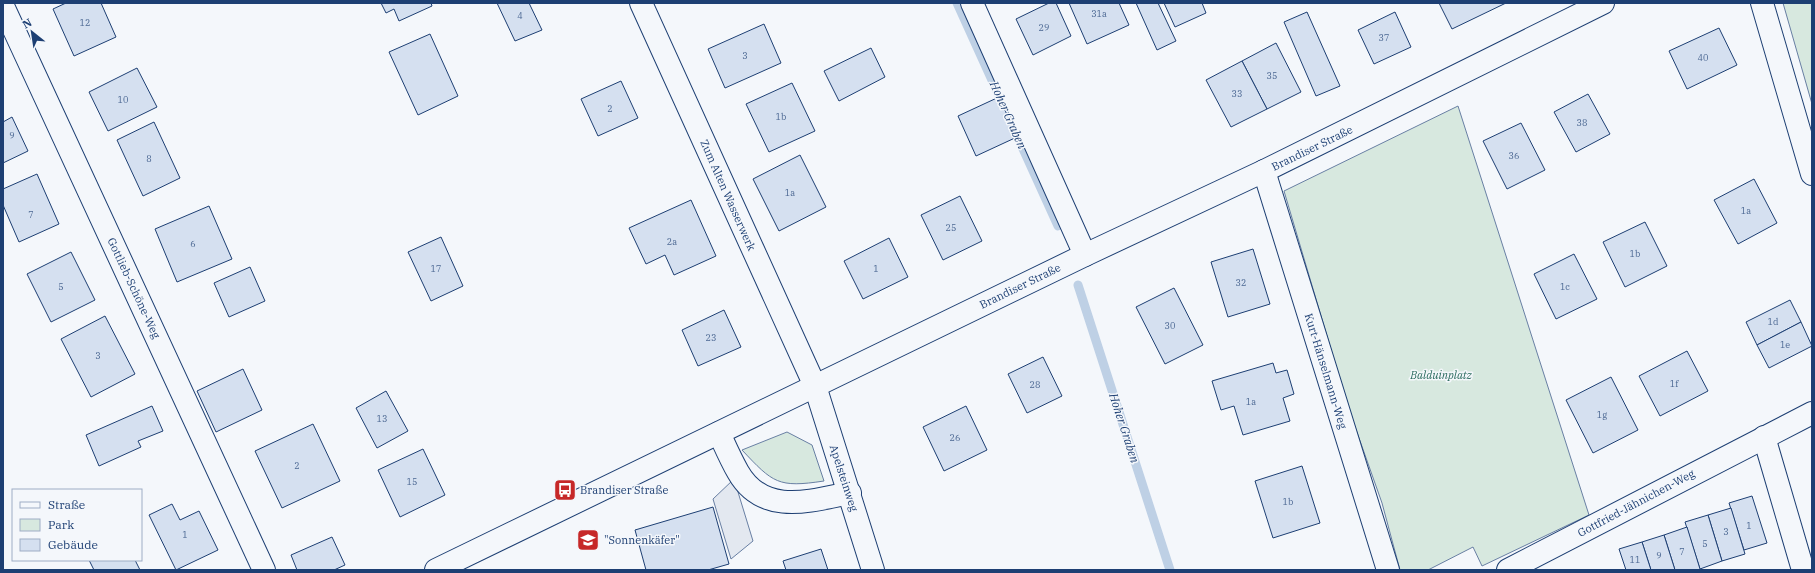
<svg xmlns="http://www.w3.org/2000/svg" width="1815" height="573" font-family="'IBM Plex Serif',serif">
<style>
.green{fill:#d7e8df;stroke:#687fa3}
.parking{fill:#e3e8f0;stroke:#687fa3}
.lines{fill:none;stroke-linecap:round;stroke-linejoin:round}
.stream{stroke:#bed0e5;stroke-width:9}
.building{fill:#d5e0f0;stroke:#1d3f73}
.minor-casing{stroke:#1d3f73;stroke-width:24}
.minor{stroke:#f4f7fb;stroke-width:22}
.labels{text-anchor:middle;stroke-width:3;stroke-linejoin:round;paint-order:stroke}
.number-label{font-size:9px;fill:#4b6792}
.street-label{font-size:11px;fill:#1d3f73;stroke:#f4f7fb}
.park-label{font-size:11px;font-style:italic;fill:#2c6c60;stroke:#f4f7fb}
.poi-label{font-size:11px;fill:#1d3f73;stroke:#f4f7fb;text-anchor:start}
.water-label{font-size:12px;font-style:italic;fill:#1d3f73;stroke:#f4f7fb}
</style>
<rect width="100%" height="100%" fill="#f4f7fb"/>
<g class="green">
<polygon points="1783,3 1812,3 1812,104"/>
<polygon points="1458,106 1589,515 1482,566 1473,547 1428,570 1400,570 1382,503 1348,407 1284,191"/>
<path d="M787 432 812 445 824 481C778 488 773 483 742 450Z"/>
</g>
<polygon class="parking" points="734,479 753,541 731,559 713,499"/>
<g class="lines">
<g class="stream">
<polyline points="957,3 1058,226"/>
<polyline points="1078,285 1170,570"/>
</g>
</g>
<g class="building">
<polygon points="66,3 101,3 116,37 74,56 53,9"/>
<polygon points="381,3 431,3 432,6 399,21 394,9 386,13"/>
<polygon points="497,3 529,3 542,30 515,41"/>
<polygon points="1049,3 1056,3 1071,36 1033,55 1016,19"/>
<polygon points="1069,3 1119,3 1129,25 1087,44"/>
<polygon points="1136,3 1158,3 1176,41 1157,50"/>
<polygon points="1164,3 1202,3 1206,13 1175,27"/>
<polygon points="1439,3 1506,3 1452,29"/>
<polygon points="1307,12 1340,86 1316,96 1284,22"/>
<polygon points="1395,12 1411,47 1374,64 1358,30"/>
<polygon points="764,24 781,63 725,88 708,49"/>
<polygon points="1719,28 1737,65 1687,89 1669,51"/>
<polygon points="430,34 458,96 418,115 389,52"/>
<polygon points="1276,43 1301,92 1267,109 1242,61"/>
<polygon points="871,48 885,77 839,101 824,71"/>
<polygon points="1242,61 1267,109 1231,127 1206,80"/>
<polygon points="137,68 157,107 108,131 89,92"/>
<polygon points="621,81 638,118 598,136 581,99"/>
<polygon points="792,83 815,131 769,152 746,104"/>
<polygon points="1588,94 1610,134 1576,152 1554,112"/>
<polygon points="999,97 1017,137 976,156 958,116"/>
<polygon points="12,117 28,151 3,163 3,122"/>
<polygon points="154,122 180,178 143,196 117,140"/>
<polygon points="1521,123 1545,170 1507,189 1483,141"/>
<polygon points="800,155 826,207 779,231 753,179"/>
<polygon points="37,174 59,224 19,242 3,205 3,189"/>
<polygon points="1754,179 1777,223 1738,244 1714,200"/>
<polygon points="960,196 982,241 943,260 921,215"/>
<polygon points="691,200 716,256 674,275 665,255 646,264 629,228"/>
<polygon points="209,206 232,259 177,282 155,229"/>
<polygon points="1645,222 1667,266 1625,287 1603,242"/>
<polygon points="441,237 463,286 431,301 408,252"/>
<polygon points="889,238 908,277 863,299 844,261"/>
<polygon points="1253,249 1270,304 1228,317 1211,262"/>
<polygon points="71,252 95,300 51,322 27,274"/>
<polygon points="1574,254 1597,299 1556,319 1534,274"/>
<polygon points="250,267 265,301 229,317 214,283"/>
<polygon points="1174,288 1203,345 1165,364 1136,307"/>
<polygon points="1790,300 1801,322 1757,345 1746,322"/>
<polygon points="724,310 741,347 698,366 682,330"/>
<polygon points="105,316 135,374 91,397 61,339"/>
<polygon points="1801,322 1812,346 1769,368 1757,345"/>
<polygon points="1687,351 1708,391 1660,416 1639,376"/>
<polygon points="1043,357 1062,396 1027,413 1008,374"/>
<polygon points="1273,363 1276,373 1287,370 1294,394 1283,398 1290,421 1243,435 1234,406 1221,410 1212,381"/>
<polygon points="243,369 262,410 216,432 197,391"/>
<polygon points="1611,377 1638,430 1593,453 1566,400"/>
<polygon points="386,391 408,431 377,448 356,408"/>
<polygon points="152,406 163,431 138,441 141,447 99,466 86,435"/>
<polygon points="966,406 987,450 944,471 923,427"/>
<polygon points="313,424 340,481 282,508 255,451"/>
<polygon points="423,449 445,495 400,517 378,470"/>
<polygon points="1302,466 1320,523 1273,538 1255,481"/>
<polygon points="1752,496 1767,543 1744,550 1729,503"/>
<polygon points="172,504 180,520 199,511 218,550 176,570 149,515"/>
<polygon points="713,507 729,564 708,570 646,570 635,530"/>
<polygon points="1731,508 1745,554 1722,561 1708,515"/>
<polygon points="1708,515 1722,561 1700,569 1685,522"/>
<polygon points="1687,527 1700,569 1700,570 1675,570 1664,535"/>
<polygon points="1664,535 1675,570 1651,570 1642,542"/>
<polygon points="332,537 345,565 334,570 297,570 291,555"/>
<polygon points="1642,542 1651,570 1626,570 1619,549"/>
<polygon points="821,549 828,570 786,570 783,561"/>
<polygon points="89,560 135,560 140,570 94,570"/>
</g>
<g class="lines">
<g class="minor-casing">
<g id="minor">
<polyline points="641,3 815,386 873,570"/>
<polyline points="972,3 1085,255"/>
<polyline points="1762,3 1812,174"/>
<polyline points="3,6 264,570"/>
<polyline points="1264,171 1388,570"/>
<path d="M719 433C725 446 731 460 738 472 763 516 810 501 850 493"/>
<polyline points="1764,437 1803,570"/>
<polyline points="436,570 1085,255 1264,171 1603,3"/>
<polyline points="1508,570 1812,413"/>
</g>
</g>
<use href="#minor" class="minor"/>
</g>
<defs>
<g id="bus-square" transform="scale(1.15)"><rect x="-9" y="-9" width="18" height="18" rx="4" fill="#c62828" stroke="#f4f7fb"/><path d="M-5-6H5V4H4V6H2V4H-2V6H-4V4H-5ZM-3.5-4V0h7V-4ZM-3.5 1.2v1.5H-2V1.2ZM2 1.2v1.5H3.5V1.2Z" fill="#fff"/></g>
<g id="school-square" transform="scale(1.15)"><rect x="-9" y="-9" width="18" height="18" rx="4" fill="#c62828" stroke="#f4f7fb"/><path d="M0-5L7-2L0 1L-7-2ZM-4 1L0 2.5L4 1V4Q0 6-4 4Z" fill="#fff"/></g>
</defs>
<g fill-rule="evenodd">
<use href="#bus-square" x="565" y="490"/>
<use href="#school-square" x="588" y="540"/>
</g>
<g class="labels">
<g class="number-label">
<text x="1099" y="17">31a</text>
<text x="520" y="19">4</text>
<text x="85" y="26">12</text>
<text x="1044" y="31">29</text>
<text x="1384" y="41">37</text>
<text x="745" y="59">3</text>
<text x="1703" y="61">40</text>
<text x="1272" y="79">35</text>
<text x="1237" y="97">33</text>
<text x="123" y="103">10</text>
<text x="610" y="112">2</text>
<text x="781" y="120">1b</text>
<text x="1582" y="126">38</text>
<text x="12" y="139">9</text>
<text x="1514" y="159">36</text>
<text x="149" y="162">8</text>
<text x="790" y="196">1a</text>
<text x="1746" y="214">1a</text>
<text x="31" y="218">7</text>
<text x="951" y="231">25</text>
<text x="672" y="245">2a</text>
<text x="193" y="247">6</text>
<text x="1635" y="257">1b</text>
<text x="436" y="272">17</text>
<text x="876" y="272">1</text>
<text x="1241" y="286">32</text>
<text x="61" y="290">5</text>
<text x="1565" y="290">1c</text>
<text x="1773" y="325">1d</text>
<text x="1170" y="329">30</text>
<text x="711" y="341">23</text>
<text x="1785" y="348">1e</text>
<text x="98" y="359">3</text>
<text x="1674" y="387">1f</text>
<text x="1035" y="388">28</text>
<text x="1251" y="405">1a</text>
<text x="1602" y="418">1g</text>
<text x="382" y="422">13</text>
<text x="955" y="441">26</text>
<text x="297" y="469">2</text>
<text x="412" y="485">15</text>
<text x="1288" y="505">1b</text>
<text x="1749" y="529">1</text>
<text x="1726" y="535">3</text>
<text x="185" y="538">1</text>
<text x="1705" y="547">5</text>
<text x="1682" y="555">7</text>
<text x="1659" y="559">9</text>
<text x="1635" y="563">11</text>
</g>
<g class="street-label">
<text transform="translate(1312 148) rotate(-26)" y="4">Brandiser Straße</text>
<text transform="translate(728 195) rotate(66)" y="4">Zum Alten Wasserwerk</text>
<text transform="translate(1020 286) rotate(-26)" y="4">Brandiser Straße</text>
<text transform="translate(134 288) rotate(65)" y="4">Gottlieb-Schöne-Weg</text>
<text transform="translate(1326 371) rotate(73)" y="4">Kurt-Hänselmann-Weg</text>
<text transform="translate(844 478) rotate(72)" y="4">Apelsteinweg</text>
<text transform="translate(1636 503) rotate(-28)" y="4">Gottfried-Jähnichen-Weg</text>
</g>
<g class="park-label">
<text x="1441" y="379">Balduinplatz</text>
</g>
<g class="poi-label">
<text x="580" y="494">Brandiser Straße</text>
<text x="604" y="544">"Sonnenkäfer"</text>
</g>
<g class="water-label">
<text transform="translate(1008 115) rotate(66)" y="4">Hoher Graben</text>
<text transform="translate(1124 428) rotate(72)" y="4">Hoher Graben</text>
</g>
</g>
<rect width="1815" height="573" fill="none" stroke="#1d3f73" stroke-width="8"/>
<rect x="12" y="489" width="130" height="72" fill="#f4f7fb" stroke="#9eadc5"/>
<rect x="20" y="502" width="20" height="6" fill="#f4f7fb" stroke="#9eadc5"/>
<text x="48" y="509" font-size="12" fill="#1d3f73">Straße</text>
<rect x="20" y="519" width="20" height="12" fill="#d7e8df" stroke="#9eadc5"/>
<text x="48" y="529" font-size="12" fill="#1d3f73">Park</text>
<rect x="20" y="539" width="20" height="12" fill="#d5e0f0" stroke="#9eadc5"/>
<text x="48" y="549" font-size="12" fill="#1d3f73">Gebäude</text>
<g transform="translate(32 32) rotate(330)" stroke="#f4f7fb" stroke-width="3" paint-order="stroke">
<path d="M0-3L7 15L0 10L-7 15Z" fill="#1d3f73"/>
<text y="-6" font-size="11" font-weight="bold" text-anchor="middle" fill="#1d3f73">N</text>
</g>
</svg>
